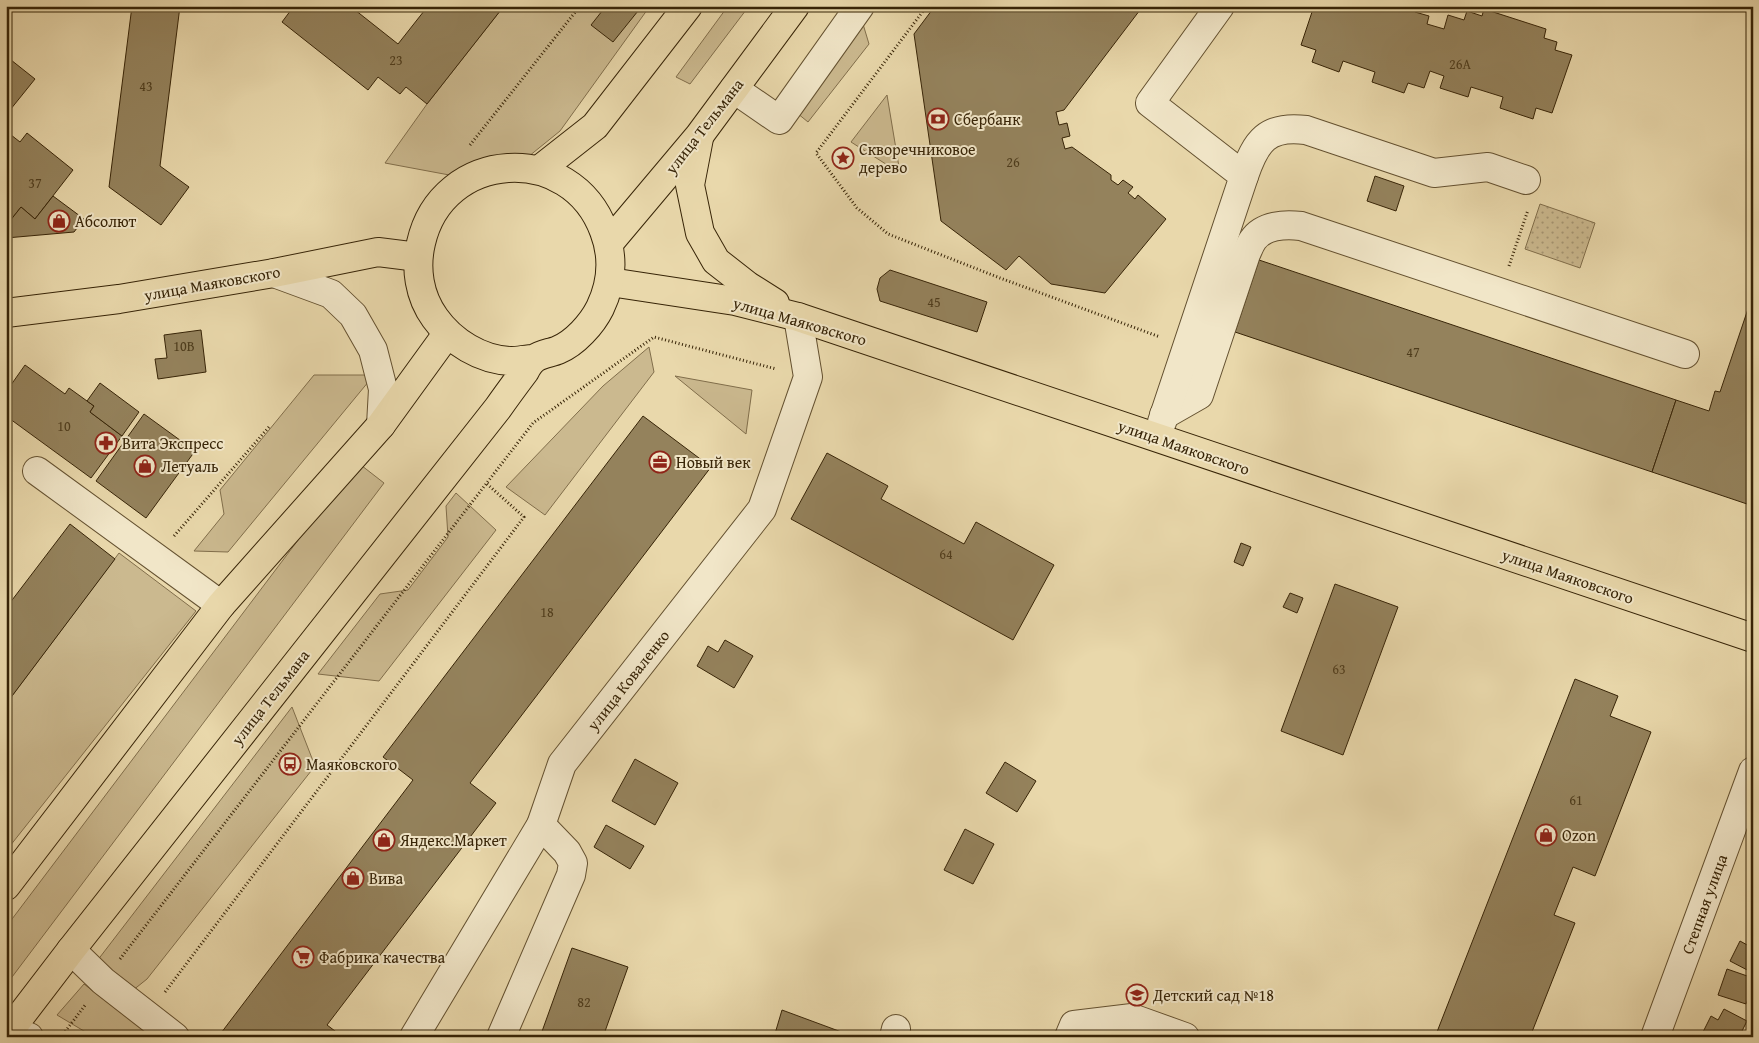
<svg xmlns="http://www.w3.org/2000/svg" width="1759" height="1043" font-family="'Gentium Book Plus',serif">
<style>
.grass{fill:#cbb98f;stroke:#816e4b}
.park{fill:url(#park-dots);stroke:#816e4b}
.building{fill:#94825c;stroke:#372407}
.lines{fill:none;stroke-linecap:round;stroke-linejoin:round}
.minor-casing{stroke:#645130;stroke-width:30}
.major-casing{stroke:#372407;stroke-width:30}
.path{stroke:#372407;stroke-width:3;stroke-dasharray:1 2.5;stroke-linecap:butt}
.minor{stroke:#f1e6c8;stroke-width:28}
.major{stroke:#e9d8ab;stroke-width:28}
.labels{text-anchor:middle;stroke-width:4;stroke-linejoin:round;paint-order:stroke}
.number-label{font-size:14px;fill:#4e3c1c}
.poi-label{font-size:16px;fill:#372407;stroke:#f1e6c8;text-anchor:start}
.street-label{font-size:16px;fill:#372407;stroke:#f1e6c8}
</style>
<defs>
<pattern id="park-dots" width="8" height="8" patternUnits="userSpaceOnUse" patternTransform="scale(1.25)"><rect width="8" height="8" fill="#cbb98f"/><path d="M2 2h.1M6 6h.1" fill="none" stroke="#a69673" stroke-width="1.8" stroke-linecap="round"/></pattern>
</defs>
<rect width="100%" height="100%" fill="#e9d8ab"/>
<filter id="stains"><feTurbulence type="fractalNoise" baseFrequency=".004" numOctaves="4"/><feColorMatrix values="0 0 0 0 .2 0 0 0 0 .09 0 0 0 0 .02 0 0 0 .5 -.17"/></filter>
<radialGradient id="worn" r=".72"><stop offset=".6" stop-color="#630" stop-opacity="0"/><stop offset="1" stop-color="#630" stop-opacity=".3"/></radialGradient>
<g class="grass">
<polygon points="504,6 650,6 560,131 518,165 460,177 385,163 427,104"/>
<polygon points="728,6 749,6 690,84 676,77"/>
<polygon points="863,24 869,44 808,122 797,113"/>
<polygon points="887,95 900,173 851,142"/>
<polygon points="649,347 654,372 545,515 506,487 603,386"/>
<polygon points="314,375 374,375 228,552 194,551 224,514 220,490"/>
<polygon points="675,376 752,390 746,434"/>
<polygon points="357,462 384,483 6,985 6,927"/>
<polygon points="456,493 496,530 379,681 318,674 380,594 408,590 448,537 446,506"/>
<polygon points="119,553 196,611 6,851 6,704"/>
<polygon points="292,707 315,766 147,979 132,991 97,961"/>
<polygon points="84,984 152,1037 94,1037 57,1015"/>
</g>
<polygon class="park" points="1540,204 1595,223 1580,268 1525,249"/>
<g class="building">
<polygon points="132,6 180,6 160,166 189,187 161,225 109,187"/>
<polygon points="294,6 350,6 398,44 428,6 504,6 427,104 406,87 400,94 378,77 368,90 282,22"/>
<polygon points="606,6 642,6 613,42 591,25"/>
<polygon points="935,6 1143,6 1064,110 1056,112 1059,125 1067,123 1070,136 1062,138 1065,149 1072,147 1111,175 1111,180 1118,185 1123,180 1133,187 1128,193 1135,199 1138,195 1166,219 1105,293 1051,284 1019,256 1006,270 941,221 914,34"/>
<polygon points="1314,6 1417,6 1415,12 1429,16 1427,24 1444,29 1448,15 1464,20 1467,11 1482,16 1484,9 1546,29 1544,38 1557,42 1555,50 1572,55 1552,113 1536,108 1533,119 1500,108 1503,97 1471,87 1468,97 1440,88 1444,76 1430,71 1424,88 1408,83 1404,93 1372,82 1375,72 1343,61 1339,72 1312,62 1316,50 1301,45"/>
<polygon points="6,56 35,79 6,115"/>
<polygon points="6,131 20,142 27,133 73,170 35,219 21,207 6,226"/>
<polygon points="1375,176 1404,186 1396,211 1367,201"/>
<polygon points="53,196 84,219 74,232 6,238 6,226 21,207 35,219"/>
<polygon points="1259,260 1676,400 1652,472 1235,332"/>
<polygon points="890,270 987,302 977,332 880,301 877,289 880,278"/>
<polygon points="1753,294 1753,506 1652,472 1676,400 1709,411 1715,391 1720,392"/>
<polygon points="201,330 206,372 158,379 155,359 167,358 164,335"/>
<polygon points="25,365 65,394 69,388 87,401 94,406 90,412 122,436 91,478 6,416 6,392"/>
<polygon points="100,383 139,412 122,436 90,412 94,406 87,401"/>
<polygon points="144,414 195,451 146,518 96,481"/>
<polygon points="643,416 711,467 470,783 496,803 327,1025 343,1037 218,1037 413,780 383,757"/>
<polygon points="827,453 888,486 881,499 964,544 976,522 1054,565 1013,640 791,519"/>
<polygon points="70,524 115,559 6,704 6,608"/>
<polygon points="1241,543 1251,547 1243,566 1234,562"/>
<polygon points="1335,584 1398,607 1343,755 1281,731"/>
<polygon points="1290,593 1303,598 1297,613 1283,607"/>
<polygon points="725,640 753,656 734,688 697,666 708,646 718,652"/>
<polygon points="1575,679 1618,696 1610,716 1651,732 1595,876 1573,867 1554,915 1575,923 1530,1037 1435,1037"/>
<polygon points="635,759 678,783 655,825 612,801"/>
<polygon points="1005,762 1036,781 1017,812 986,793"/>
<polygon points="606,825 644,846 630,869 594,847"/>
<polygon points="965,829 994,844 973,884 944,870"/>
<polygon points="1753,937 1753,973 1730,961 1740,941 1749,946"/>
<polygon points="572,948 628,967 603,1037 540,1037"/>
<polygon points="1727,969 1753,978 1753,985 1746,1004 1718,995"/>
<polygon points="1724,1009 1747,1021 1739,1037 1708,1037 1702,1034 1711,1016 1718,1020"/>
<polygon points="782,1010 855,1037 774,1037"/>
</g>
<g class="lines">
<g class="minor-casing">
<g id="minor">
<polyline points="734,89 779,120 860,6"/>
<path d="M1244 176C1256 141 1267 125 1306 130L1434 173 1488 167 1526 180"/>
<polyline points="274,273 331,294 353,315 373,350 383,389 381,425"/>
<path d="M1164 415 1199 395 1246 254C1248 250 1250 244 1253 240 1263 225 1285 224 1301 226L1685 354"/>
<polyline points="1162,422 1244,176 1150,103 1220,6"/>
<polyline points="37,471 221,605"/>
<polyline points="71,950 103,981 175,1037"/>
<polyline points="10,1030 29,1037"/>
<polyline points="414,1037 541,825 562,764 762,509 808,377 798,317"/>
<polyline points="501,1037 571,875 573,863 567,852 541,825"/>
<polyline points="894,1037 896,1029"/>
<polyline points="1069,1037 1074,1025 1132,1018 1185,1037"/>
<polyline points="1655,1037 1753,771"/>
</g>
</g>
<g class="major-casing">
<g id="major">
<polyline points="699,138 690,185 700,233 716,261 748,286 775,303"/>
<polyline points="539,170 595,126 688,6"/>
<polyline points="609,243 699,136 795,6"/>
<polyline points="610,282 735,301 798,317 1753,638"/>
<polyline points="6,313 119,299 274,273 378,252 418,257"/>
<polyline points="6,886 221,605 381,425 447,334"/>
<path d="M6 1035 71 950 498 408C507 395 516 383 525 371 527 367 530 362 534 359 540 354 551 353 558 350 575 343 592 324 600 308 612 283 614 257 604 231 571 141 442 149 421 243 415 268 419 296 435 318 452 342 481 360 511 361 519 361 526 359 534 359"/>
</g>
</g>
<g class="path">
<polyline points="927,6 816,153 857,208 888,234 1000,278 1160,337"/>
<polyline points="470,145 580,6"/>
<polyline points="1509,266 1528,210"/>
<polyline points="174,536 269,427"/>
<polyline points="120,959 533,423 654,337 776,369"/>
<polyline points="165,992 524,517 486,483"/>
<polyline points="61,1037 86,1004"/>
</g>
<use href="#minor" class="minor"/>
<use href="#major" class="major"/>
</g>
<defs>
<g id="bank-ring" transform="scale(1.125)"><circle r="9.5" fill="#f1e6c8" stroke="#8f2418" stroke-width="1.5"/><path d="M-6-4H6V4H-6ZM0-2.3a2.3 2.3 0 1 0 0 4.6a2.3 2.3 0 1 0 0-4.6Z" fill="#8f2418"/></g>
<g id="sight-ring" transform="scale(1.125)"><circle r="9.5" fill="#f1e6c8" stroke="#8f2418" stroke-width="1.5"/><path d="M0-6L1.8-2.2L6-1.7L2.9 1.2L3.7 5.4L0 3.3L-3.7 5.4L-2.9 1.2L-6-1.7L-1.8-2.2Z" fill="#8f2418"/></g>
<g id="shop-ring" transform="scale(1.125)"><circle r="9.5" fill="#f1e6c8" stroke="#8f2418" stroke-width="1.5"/><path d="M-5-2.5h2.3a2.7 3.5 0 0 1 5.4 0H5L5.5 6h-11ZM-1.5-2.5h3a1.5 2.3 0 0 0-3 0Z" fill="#8f2418"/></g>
<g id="pharmacy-ring" transform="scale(1.125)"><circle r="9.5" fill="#f1e6c8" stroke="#8f2418" stroke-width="1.5"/><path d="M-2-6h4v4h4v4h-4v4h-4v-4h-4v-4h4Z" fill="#8f2418"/></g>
<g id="office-ring" transform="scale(1.125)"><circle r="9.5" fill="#f1e6c8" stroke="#8f2418" stroke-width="1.5"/><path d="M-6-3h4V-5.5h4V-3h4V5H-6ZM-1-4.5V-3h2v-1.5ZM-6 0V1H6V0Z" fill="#8f2418"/></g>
<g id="bus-ring" transform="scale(1.125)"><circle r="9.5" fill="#f1e6c8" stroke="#8f2418" stroke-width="1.5"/><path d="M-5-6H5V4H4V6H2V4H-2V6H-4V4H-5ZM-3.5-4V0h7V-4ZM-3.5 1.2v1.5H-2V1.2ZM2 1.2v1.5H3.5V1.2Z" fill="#8f2418"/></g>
<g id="supermarket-ring" transform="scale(1.125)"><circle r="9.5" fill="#f1e6c8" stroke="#8f2418" stroke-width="1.5"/><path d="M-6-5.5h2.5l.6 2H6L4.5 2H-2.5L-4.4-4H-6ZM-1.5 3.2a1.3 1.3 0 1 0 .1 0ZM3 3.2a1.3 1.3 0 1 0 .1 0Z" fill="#8f2418"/></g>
<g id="school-ring" transform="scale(1.125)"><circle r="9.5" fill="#f1e6c8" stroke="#8f2418" stroke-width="1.5"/><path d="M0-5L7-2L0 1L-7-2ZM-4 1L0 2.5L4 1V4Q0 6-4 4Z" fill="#8f2418"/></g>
</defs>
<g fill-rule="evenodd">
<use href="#bank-ring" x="938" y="119"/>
<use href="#sight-ring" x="843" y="158"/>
<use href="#shop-ring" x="59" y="221"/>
<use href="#pharmacy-ring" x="106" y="443"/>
<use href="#office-ring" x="660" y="462"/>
<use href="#shop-ring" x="145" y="466"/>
<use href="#bus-ring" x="290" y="764"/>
<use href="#shop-ring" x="1546" y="835"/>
<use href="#shop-ring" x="384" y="840"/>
<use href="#shop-ring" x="353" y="878"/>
<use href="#supermarket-ring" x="303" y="957"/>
<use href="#school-ring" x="1137" y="995"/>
</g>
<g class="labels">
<g class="number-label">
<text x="396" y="65">23</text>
<text x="1460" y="69">26А</text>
<text x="146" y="91">43</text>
<text x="1013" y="167">26</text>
<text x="35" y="188">37</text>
<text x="934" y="307">45</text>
<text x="184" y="351">10В</text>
<text x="1413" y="357">47</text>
<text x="64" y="431">10</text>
<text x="946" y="559">64</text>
<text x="547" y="617">18</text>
<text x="1339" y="674">63</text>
<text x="1576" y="805">61</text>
<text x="584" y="1007">82</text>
</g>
<g class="poi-label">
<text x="954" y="125">Сбербанк</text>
<text x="859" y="155">Скворечниковое<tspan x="859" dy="18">дерево</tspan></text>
<text x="75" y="227">Абсолют</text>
<text x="122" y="449">Вита Экспресс</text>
<text x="676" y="468">Новый век</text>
<text x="161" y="472">Летуаль</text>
<text x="306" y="770">Маяковского</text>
<text x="1562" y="841">Ozon</text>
<text x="400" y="846">Яндекс.Маркет</text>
<text x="369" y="884">Вива</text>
<text x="319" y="963">Фабрика качества</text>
<text x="1153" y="1001">Детский сад №18</text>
</g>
<g class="street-label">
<text transform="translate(704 126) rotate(-52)" y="6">улица Тельмана</text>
<text transform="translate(212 283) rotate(-10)" y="6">улица Маяковского</text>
<text transform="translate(800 321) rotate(16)" y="6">улица Маяковского</text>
<text transform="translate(1184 447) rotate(19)" y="6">улица Маяковского</text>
<text transform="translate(1568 576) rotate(19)" y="6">улица Маяковского</text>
<text transform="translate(628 680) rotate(-52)" y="6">улица Коваленко</text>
<text transform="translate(270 697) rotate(-52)" y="6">улица Тельмана</text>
<text transform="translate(1704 904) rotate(-70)" y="6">Степная улица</text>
</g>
</g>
<rect width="1759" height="1043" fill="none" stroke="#e9d8ab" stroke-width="25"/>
<rect x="8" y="8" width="1744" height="1028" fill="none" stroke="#372407" stroke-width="2.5"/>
<rect x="12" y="12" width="1734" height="1018" fill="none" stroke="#372407"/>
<rect width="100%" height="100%" filter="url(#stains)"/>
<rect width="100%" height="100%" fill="url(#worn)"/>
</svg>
